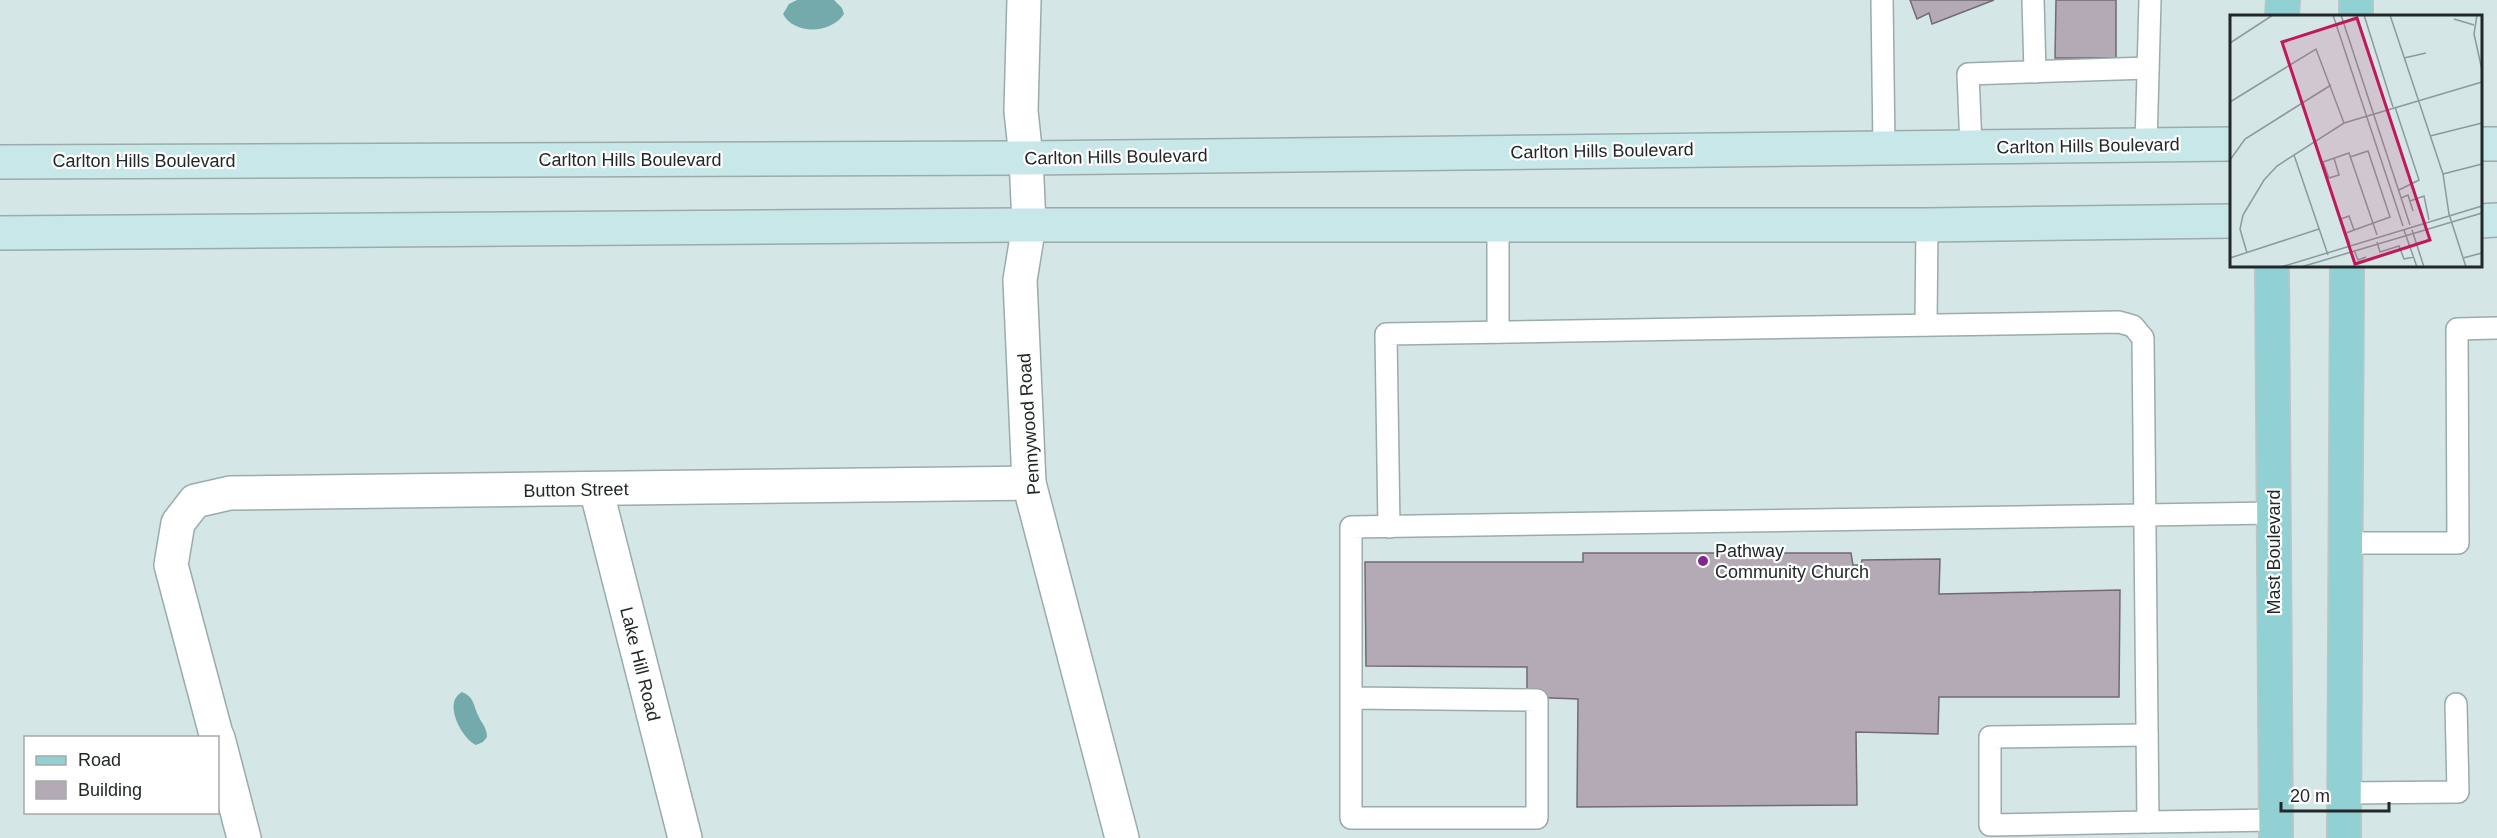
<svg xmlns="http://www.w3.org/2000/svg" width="2497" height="838" font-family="Arial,sans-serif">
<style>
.water{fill:#75aaac}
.building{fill:#b3aab5;stroke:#736a74;stroke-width:1.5}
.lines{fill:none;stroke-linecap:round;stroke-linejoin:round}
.lane-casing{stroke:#9babac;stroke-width:24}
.street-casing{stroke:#9babac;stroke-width:36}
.secondary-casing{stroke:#9babac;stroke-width:36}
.primary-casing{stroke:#c1c3c3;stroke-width:36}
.lane{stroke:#fff;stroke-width:21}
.street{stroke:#fff;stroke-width:33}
.secondary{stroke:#c8e7e9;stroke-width:33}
.primary{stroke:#91d0d3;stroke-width:33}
.poi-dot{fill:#822692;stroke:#fff;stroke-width:2}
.labels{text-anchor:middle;stroke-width:4.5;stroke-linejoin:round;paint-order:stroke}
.street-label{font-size:18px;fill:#222829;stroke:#fff}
.poi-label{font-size:18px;fill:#222829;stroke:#fff;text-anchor:start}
.inset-road{fill:none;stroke:#8d9a9a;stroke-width:1.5}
.view{fill:#c2185b;fill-opacity:0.15;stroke:#c2185b;stroke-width:3}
.inset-edge{fill:none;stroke:#222829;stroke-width:3}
</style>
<rect width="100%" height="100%" fill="#d4e6e6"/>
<g class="water">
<path d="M797 0H834L842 8 844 14C831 34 794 35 783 14L789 4Z"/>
<path d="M462 692C474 697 473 704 478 715 481 723 487 727 487 737L483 742 476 745C462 739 442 702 462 692Z"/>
</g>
<g class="building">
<polygon points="1910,0 1994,0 1932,24 1929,13 1917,19"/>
<polygon points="2056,0 2116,0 2116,58 2055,58"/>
<polygon points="1583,553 1851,553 1853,565 1861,565 1862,560 1940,559 1939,594 2120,590 2119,697 1939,697 1938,734 1856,732 1857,805 1577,807 1578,699 1527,697 1527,667 1366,666 1365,562 1583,562"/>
</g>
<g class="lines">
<g class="lane-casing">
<g id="lane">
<polyline points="1882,0 1884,148"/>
<polyline points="2033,0 2035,72"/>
<polyline points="2146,145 2150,0"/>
<polyline points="1971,147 1968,74 2148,68"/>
<polyline points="1926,325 1927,225"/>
<polyline points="1498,332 1498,224"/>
<polyline points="1389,527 1386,334 2119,322 2133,326 2143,338 2148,822 2276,820"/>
<polyline points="2345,543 2458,543 2457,329 2497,328"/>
<polyline points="1351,698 1537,700 1537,818 1351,818 1351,527 2273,513"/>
<polyline points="2147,735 1990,737 1990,825 2148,822"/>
<polyline points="2344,793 2458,792 2456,704"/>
</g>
</g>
<g class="street-casing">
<g id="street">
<polyline points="1024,0 1021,111 1026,158 1029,225 1020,280 1029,483 1122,838"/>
<polyline points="596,489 685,838"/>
<polyline points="217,738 171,565 178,523 195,501 230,493 1029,483"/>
<polyline points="218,738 244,838"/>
</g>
</g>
<g class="secondary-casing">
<g id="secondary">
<polyline points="2480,144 2497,144"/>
<polyline points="0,162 1026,158 2232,144"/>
<polyline points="2480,221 2497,220"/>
<polyline points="0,233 1029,225 1927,225 2232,221"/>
</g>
</g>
<g class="primary-casing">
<g id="primary">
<polyline points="2282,16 2283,0"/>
<polyline points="2356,16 2356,0"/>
<polyline points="2272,266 2276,838"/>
<polyline points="2344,838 2347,266"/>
</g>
</g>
<use href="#lane" class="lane"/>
<use href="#street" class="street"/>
<use href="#secondary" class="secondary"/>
<use href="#primary" class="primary"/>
</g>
<circle class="poi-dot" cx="1703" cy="561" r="6"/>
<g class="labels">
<g class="street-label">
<text transform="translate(2088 146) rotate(-1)" y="6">Carlton Hills Boulevard</text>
<text transform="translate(1602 151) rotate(-1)" y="6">Carlton Hills Boulevard</text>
<text transform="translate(1116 157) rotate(-1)" y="6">Carlton Hills Boulevard</text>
<text x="630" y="166">Carlton Hills Boulevard</text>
<text x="144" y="167">Carlton Hills Boulevard</text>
<text transform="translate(1029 424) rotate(-94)" y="6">Pennywood Road</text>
<text transform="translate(576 490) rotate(-1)" y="6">Button Street</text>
<text transform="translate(2274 552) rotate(-90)" y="6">Mast Boulevard</text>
<text transform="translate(640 664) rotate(76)" y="6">Lake Hill Road</text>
</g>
<g class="poi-label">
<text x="1715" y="557">Pathway<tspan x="1715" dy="21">Community Church</tspan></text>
</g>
</g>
<g transform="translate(2230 15)">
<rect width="252" height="252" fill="#d4e6e6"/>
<path class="inset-road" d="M103 0 173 211M111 0 180 210M134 0 163 92M160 0 213 159 219 199 236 252M247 0 244 19 252 55M224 4 244 10M0 28 43 0M174 43 196 38M0 87 86 34 114 108M165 92 189 165 169 175M200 121 252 108M64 140 98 240M104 143 109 160 99 163 93 147 119 138 147 220M0 145 15 124 101 70M213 159 252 149M171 183 178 180 183 196M180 186 194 181 199 205M174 215 187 252M182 215 194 252M116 218 111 204 119 201 124 215M147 227 150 237 169 231 174 244 184 242M120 229 116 218 160 202 138 136 120 142M124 235 128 245 136 242M17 238 10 214 13 200 34 165 47 151 114 108 252 67M0 243 89 214M233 243 252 238M51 252 252 191M71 252 252 198"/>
<path class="view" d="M127 3 200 225 125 249 52 27Z"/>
<rect width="252" height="252" class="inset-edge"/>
</g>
<rect x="24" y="736" width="195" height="78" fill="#ffffff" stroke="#a7a9a9" stroke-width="1.5"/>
<rect x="36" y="756" width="30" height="9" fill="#91d0d3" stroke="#a7a9a9" stroke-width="1.5"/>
<text x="78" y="766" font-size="18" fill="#222829">Road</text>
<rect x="36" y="781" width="30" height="18" fill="#b3aab5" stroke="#a7a9a9" stroke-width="1.5"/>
<text x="78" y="796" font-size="18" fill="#222829">Building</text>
<path d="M2281 802v9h108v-9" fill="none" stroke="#222829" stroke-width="3"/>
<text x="2290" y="802" font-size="18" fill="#222829" stroke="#ffffff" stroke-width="4.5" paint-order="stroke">20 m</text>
</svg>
